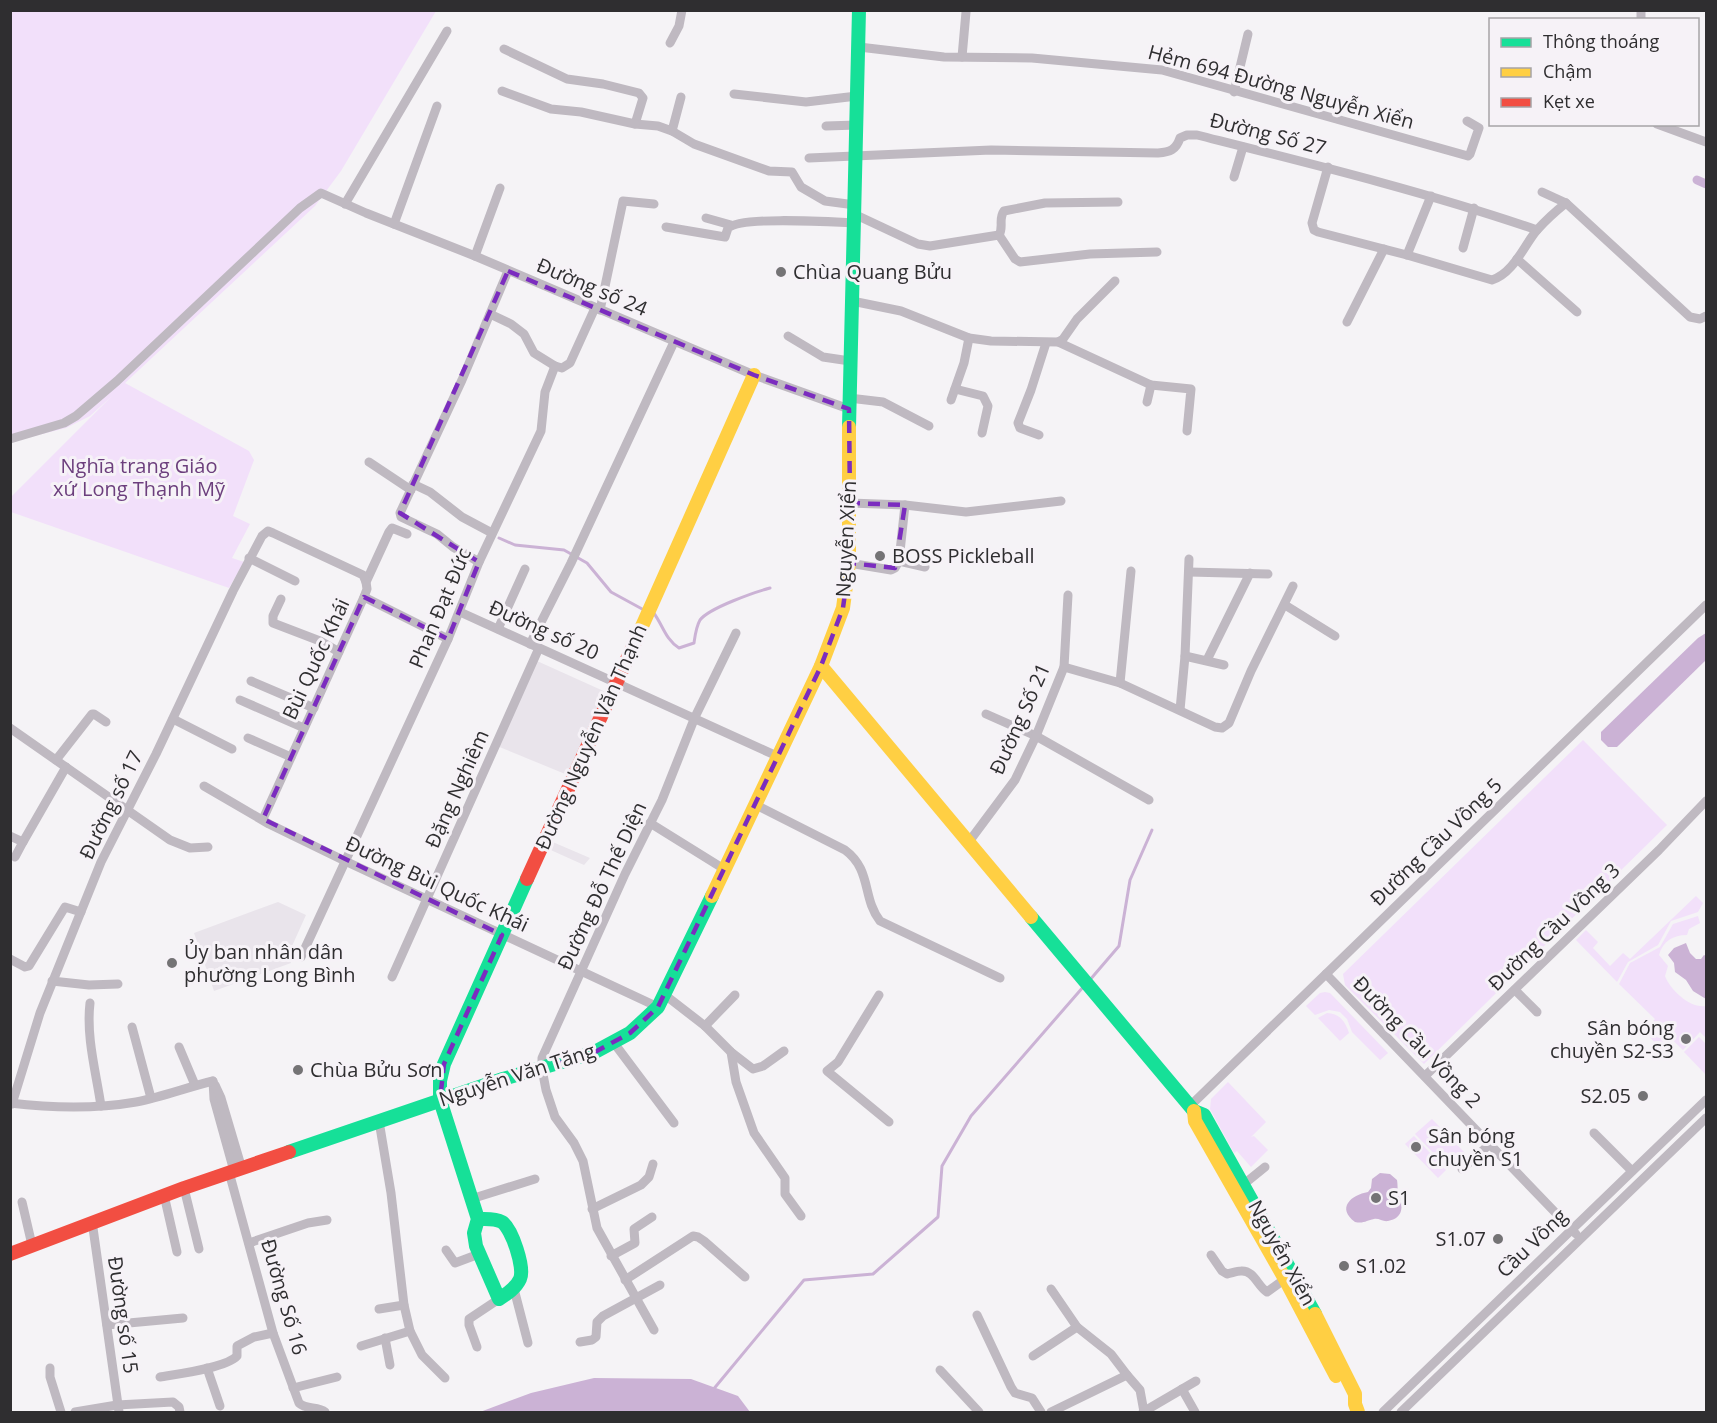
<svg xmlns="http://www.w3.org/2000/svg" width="1717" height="1423" font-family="'Open Sans',sans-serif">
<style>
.built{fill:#e9e4eb}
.green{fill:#f2e0fa}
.water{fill:#cbb2d5}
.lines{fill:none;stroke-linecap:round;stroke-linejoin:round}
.stream{stroke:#cbb2d5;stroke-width:3}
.canal{stroke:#cbb2d5;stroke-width:9}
.street{stroke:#bfb9c1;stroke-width:9}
.fast{stroke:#16e098;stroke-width:14}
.slow{stroke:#ffcf43;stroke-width:14}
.jam{stroke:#f24e42;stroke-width:14}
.marked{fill:none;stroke:#7b2cbf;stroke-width:4.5;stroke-dasharray:12 8;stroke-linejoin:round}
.poi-dot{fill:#747375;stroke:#f6f2f7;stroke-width:2}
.labels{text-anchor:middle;stroke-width:6;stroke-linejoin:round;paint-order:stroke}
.street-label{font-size:20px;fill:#2f2e30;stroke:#f6f2f7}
.poi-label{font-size:20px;fill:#2f2e30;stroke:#f6f2f7;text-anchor:start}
.park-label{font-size:20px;fill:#6c3f7d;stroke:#f6f2f7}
</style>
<rect width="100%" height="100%" fill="#f5f3f6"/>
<g class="built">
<polygon points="537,661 608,693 570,776 497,746"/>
<polygon points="548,840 590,858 584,865 544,847"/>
<polygon points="278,902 306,915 288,955 291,963 214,991 194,933"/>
</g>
<g class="green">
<polygon points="10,11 436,11 341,171 315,206 125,383 249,451 254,460 233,516 250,524 232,558 244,562 229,588 11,512 11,497 112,396 90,416 66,428 11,442"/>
<polygon points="1583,740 1667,825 1424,1064 1345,985 1343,974"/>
<polygon points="1696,896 1703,903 1698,912 1671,921 1658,945 1628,962 1617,982 1576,940 1586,930 1598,942 1593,948 1610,966 1623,953 1630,959"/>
<path d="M1698 916 1700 923 1689 929 1687 935C1673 935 1663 941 1659 955L1668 966 1665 976C1670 990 1691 1009 1706 1006V1038L1700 1032 1683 1050 1655 1023 1654 1024 1670 1040 1661 1049 1644 1031 1655 1019 1619 984 1630 963 1660 947 1673 924Z"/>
<polygon points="1325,992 1330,993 1388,1053 1380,1060 1352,1032 1347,1019 1340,1012 1329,1010 1315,1015 1306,1006 1320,993"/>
<path d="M1327 1013C1340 1014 1345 1021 1349 1033L1340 1041 1318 1018Z"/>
<polygon points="1699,1037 1706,1044 1706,1075 1684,1052"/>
<polygon points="1228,1082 1266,1122 1251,1137 1254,1136 1268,1150 1251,1167 1237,1151 1234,1153 1210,1109 1211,1099"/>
<polygon points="1432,1119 1465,1153 1448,1168 1415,1134"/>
<polygon points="1414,1136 1446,1170 1438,1178 1405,1144"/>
</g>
<g class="water">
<polygon points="1706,633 1706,660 1617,747 1608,747 1601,740 1601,732 1698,638"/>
<polygon points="1686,943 1690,953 1696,959 1701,959 1704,955 1706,956 1706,999 1693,991 1686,980 1675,972 1674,963 1668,955 1674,948"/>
<path d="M1380 1173 1390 1174 1397 1180C1398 1185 1397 1191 1399 1195 1403 1206 1404 1218 1388 1221 1383 1222 1379 1218 1374 1219 1367 1220 1364 1224 1355 1222 1336 1208 1351 1195 1368 1192L1371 1188 1372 1179Z"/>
<polygon points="594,1378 691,1379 738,1396 750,1412 480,1412 531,1393"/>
</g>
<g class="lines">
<g class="stream">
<polyline points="499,538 515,545 564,550 587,563 611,592 644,610"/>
<path d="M653 612C663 625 665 639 679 648L694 643C695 636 696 627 700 620 709 608 755 592 770 588"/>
<polyline points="1089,981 1119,946 1130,880 1152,830"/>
<polyline points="712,1391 804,1280 873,1274 938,1217 942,1166 971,1116 1084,986"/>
</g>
<polyline class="canal" points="1697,180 1706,184"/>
<g class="street">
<polyline points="1641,20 1641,10"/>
<polyline points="670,43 679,26 682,10"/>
<polyline points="859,47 944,57 1032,58 1162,70 1468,156 1470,154 1479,128 1467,121"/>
<polyline points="504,49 567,79 603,84 639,93 643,98 635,124 658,126 672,131 694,144 769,171 792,172 801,187 825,201 855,205"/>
<polyline points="962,57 966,12"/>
<polyline points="502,91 551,109 581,112 635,124"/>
<polyline points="1234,92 1248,34"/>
<polyline points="734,94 806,102 857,96"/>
<polyline points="1657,124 1706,142"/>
<polyline points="826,126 857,125"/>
<polyline points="672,131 681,97"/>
<path d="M809 158 991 150 1158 153C1170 152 1176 150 1180 138L1187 135H1197C1312 164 1426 192 1537 230"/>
<path d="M1328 167 1312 223 1314 230 1318 232 1407 255 1492 280C1514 273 1524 245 1537 230 1546 220 1556 211 1566 203L1690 317 1700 319 1706 316"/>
<polyline points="1234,177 1243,147"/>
<polyline points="1542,192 1566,203"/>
<polyline points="345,204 447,31"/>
<path d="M854 214 918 244 930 246 999 235C1004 227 998 219 1004 211L1045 203 1118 202"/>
<polyline points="706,218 731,225"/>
<polyline points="394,224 437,106"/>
<path d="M666 227 725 237 728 228C741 216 832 222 854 223"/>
<polyline points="999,235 1015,259 1020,262 1090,254 1157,252"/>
<polyline points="1463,248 1474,208"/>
<polyline points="1407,255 1431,196"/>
<polyline points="475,256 500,188"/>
<polyline points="1517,259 1577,312"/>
<polyline points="852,301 901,311 969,338 991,341 1058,342 1151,385 1191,389 1187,431"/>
<polyline points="600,310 623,201 654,204"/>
<polyline points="490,314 511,324 524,334 534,353 555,366 562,368 570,363 595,308"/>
<polyline points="1347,322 1384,249"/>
<polyline points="788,336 823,357 850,361"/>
<polyline points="1058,342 1063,339 1077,319 1115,281"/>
<polyline points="955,389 983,396 988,406 982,433"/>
<polyline points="849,398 883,402 929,426"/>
<polyline points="951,400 964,363 969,338"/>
<polyline points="1147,402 1151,385"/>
<polyline points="1039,435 1020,428 1018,423 1031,390 1046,343"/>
<polyline points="10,439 64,423 76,416 117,381 300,208 321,193 366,213 475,256 754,375 849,409"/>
<polyline points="369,462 411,490"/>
<polyline points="413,484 430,492 462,517 492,533"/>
<polyline points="850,503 905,505 966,512 1061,501"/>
<polyline points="905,505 899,561 925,567"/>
<polyline points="249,558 295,581"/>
<polyline points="479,562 453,547 437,534 401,517 400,513 462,380 508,271"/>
<polyline points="849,563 891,570 895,568 899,561"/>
<polyline points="1189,572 1268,574"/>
<polyline points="364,597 448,639"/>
<polyline points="281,599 273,616 273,623 320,641 339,652"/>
<polyline points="1285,605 1335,636"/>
<polyline points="460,612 777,756"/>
<polyline points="498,629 525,569"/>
<polyline points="530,644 571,563 674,342"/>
<polyline points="1185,656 1224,665"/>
<polyline points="1207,660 1250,573"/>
<polyline points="1064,667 1120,683 1215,727 1222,728 1229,723 1251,671 1293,586"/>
<polyline points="251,681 314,708"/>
<polyline points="1120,683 1131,571"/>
<polyline points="240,700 304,728"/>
<polyline points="1180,710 1185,656 1189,559"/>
<polyline points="986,714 1036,736 1149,800"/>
<polyline points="173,719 232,749"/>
<polyline points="10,728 170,840 190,848 208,847"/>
<polyline points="248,738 291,757"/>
<polyline points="56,760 92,714 94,714 106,722"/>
<polyline points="204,786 269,824 345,861 658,1007"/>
<path d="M754 804 845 850C872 870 862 898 880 921L1000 978"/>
<polyline points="263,819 364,597 367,589 366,582 389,532 392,528 407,534"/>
<polyline points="650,823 724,869"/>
<polyline points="10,836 23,842 66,767"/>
<polyline points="968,843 1015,780 1036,736 1064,667 1068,595"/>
<polyline points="15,857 23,842"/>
<polyline points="301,957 448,639 479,562 541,431 545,392 555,366"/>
<polyline points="10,959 25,967 29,966 65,907 81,912"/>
<polyline points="1326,974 1576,1234"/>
<polyline points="392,977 539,648"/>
<polyline points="52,981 89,985 118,984"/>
<polyline points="1515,990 1537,1012"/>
<polyline points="665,995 705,1026 731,1052 753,1069 763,1066 784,1051"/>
<polyline points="879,995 838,1062 827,1071 889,1122"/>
<path d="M90 1003C86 1037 96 1072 101 1106"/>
<polyline points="705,1026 735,995"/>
<polyline points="132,1027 151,1098"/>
<polyline points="614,1043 674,1123"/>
<polyline points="179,1047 195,1085"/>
<polyline points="731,1052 736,1082 754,1133 785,1178 785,1194 801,1216"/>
<polyline points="1425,1076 1659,850 1706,801"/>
<polyline points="213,1081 214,1099 234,1171"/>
<polyline points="215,1085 221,1098 242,1169"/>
<path d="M10 1103C51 1108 96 1109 136 1102 162 1097 188 1087 213 1081"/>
<polyline points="12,1104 40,1013 101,862 156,754 233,591 262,536 268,531 273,533 363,575 366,582"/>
<polyline points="1190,1106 1706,605"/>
<polyline points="379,1121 391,1193 404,1305 410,1331 422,1355 445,1378"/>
<polyline points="1594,1133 1632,1171"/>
<polyline points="1462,1169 1490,1144"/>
<path d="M229 1172 273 1333 299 1403C306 1410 318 1406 325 1412"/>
<polyline points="1244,1184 1265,1167"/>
<polyline points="184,1188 199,1249"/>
<polyline points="164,1195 177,1252"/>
<polyline points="471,1199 535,1179"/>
<polyline points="22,1202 32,1245"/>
<polyline points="592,1209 641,1185 649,1177 653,1164"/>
<polyline points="92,1221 119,1412"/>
<polyline points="249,1243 308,1223 327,1220"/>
<polyline points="446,1250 455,1263 479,1254"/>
<path d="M1211 1255 1222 1271 1227 1274C1232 1273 1237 1271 1241 1271 1254 1270 1258 1287 1267 1292L1285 1279"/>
<polyline points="611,1256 635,1243 634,1229 652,1217"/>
<polyline points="625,1280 693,1236 698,1237 704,1241 745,1277"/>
<polyline points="514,1289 528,1343"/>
<polyline points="1051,1289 1077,1327 1111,1354 1127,1375 1051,1412"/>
<polyline points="379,1309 404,1305"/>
<polyline points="977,1315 1011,1387 1015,1393 1032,1398 1041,1412"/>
<polyline points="107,1325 183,1318"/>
<polyline points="654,1330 597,1228 583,1161 574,1143 555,1117 546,1090 542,1069 542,1058 625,874 662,800 695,717 736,633"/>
<polyline points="385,1338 390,1365"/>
<polyline points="580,1342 592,1340 596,1337 597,1322 603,1316 660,1285"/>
<polyline points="361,1346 410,1331"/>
<polyline points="477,1347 469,1325 469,1319 499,1299"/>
<polyline points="1033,1356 1077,1327"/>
<polyline points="50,1368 50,1377 61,1412"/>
<polyline points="207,1368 220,1406"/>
<polyline points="940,1370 979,1412"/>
<polyline points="1127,1375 1140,1390 1144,1412"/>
<path d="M160 1377C177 1374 226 1368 237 1356V1346L254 1337 273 1333"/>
<polyline points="293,1388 337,1377"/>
<polyline points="1182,1389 1195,1412"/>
<polyline points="75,1412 117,1405 173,1402 179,1407 180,1412"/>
<polyline points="1143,1412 1196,1381"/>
<polyline points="1383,1412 1706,1100"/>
<polyline points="1401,1412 1706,1118"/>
</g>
<g class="fast">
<polyline points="849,427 859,10"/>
<polyline points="1031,917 1194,1111 1204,1115 1315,1314"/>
<polyline points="289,1152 503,1079 593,1053 630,1033 658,1007 712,896"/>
<path d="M478 1219 474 1233 476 1246 499 1299C507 1294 516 1288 520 1279 525 1268 512 1229 502 1222 495 1218 486 1219 478 1219L440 1100V1081L444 1064 527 879"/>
</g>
<g class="slow">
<polyline points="639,633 754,375"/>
<polyline points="821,666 1031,917"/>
<polyline points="712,896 821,666 843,608 849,563 849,427"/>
<polyline points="1194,1111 1195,1121 1285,1279 1336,1376"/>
<polyline points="1315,1314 1355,1394 1355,1404 1358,1412"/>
</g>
<g class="jam">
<polyline points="527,879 639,633"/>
<polyline points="10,1254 184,1188 289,1152"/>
</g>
</g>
<path class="marked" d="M508 271 754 375 849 409 850 503 905 505 895 568 849 563 843 608 821 666 658 1007 630 1033 593 1053 440 1100 444 1064 502 935 263 819 364 597 448 639 479 562 400 513Z"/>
<g class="poi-dot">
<circle cx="781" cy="272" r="6"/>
<circle cx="880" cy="556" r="6"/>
<circle cx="172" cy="963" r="6"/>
<circle cx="1686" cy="1039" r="6"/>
<circle cx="298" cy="1070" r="6"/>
<circle cx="1643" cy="1096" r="6"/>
<circle cx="1416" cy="1147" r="6"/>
<circle cx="1376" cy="1198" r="6"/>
<circle cx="1498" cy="1239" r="6"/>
<circle cx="1344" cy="1266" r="6"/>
</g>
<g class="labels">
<g class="street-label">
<text transform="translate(1281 87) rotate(15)" y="7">Hẻm 694 Đường Nguyễn Xiển</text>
<text transform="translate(1268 134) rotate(14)" y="7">Đường Số 27</text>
<text transform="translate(592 287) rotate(23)" y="7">Đường số 24</text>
<text transform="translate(846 539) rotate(-87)" y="7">Nguyễn Xiển</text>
<text transform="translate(440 608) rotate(-67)" y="7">Phan Đạt Đức</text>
<text transform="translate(544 630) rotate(24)" y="7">Đường số 20</text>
<text transform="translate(316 659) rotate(-65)" y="7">Bùi Quốc Khái</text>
<text transform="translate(1020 719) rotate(-66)" y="7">Đường Số 21</text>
<text transform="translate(591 737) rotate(-66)" y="7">Đường Nguyễn Văn Thạnh</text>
<text transform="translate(457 789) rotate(-66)" y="7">Đặng Nghiêm</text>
<text transform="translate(111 805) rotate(-64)" y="7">Đường số 17</text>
<text transform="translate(1436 842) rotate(-44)" y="7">Đường Cầu Vồng 5</text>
<text transform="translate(437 884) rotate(25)" y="7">Đường Bùi Quốc Khái</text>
<text transform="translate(602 886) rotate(-65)" y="7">Đường Đỗ Thế Diện</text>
<text transform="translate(1554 927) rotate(-44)" y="7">Đường Cầu Vồng 3</text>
<text transform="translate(1417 1042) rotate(46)" y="7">Đường Cầu Vồng 2</text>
<text transform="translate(517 1075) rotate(-18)" y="7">Nguyễn Văn Tăng</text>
<text transform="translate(1532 1243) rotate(-44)" y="7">Cầu Vồng</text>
<text transform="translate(1282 1253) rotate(61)" y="7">Nguyễn Xiển</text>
<text transform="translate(284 1297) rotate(74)" y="7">Đường Số 16</text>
<text transform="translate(123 1315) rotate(82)" y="7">Đường số 15</text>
</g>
<g class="poi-label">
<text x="793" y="279">Chùa Quang Bửu</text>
<text x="892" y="563">BOSS Pickleball</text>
<text x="184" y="959">Ủy ban nhân dân<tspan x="184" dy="23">phường Long Bình</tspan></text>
<text x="1674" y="1035" text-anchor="end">Sân bóng<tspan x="1674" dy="23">chuyền S2-S3</tspan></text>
<text x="310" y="1077">Chùa Bửu Sơn</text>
<text x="1631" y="1103" text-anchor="end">S2.05</text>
<text x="1428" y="1143">Sân bóng<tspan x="1428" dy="23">chuyền S1</tspan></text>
<text x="1388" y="1205">S1</text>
<text x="1486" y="1246" text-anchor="end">S1.07</text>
<text x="1356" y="1273">S1.02</text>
</g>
<g class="park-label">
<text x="139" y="473">Nghĩa trang Giáo<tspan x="139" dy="23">xứ Long Thạnh Mỹ</tspan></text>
</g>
</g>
<rect width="1717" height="1423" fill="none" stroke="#2f2e30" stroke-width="24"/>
<rect x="1489" y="18" width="210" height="108" fill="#f6f2f7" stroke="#a6a4a7" stroke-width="1.5"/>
<rect x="1501" y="38" width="30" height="9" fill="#16e098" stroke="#a6a4a7" stroke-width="1.5"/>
<text x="1543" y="48" font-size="18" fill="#2f2e30">Thông thoáng</text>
<rect x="1501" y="68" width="30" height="9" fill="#ffcf43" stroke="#a6a4a7" stroke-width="1.5"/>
<text x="1543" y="78" font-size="18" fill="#2f2e30">Chậm</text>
<rect x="1501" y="98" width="30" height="9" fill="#f24e42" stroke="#a6a4a7" stroke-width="1.5"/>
<text x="1543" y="108" font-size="18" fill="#2f2e30">Kẹt xe</text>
</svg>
